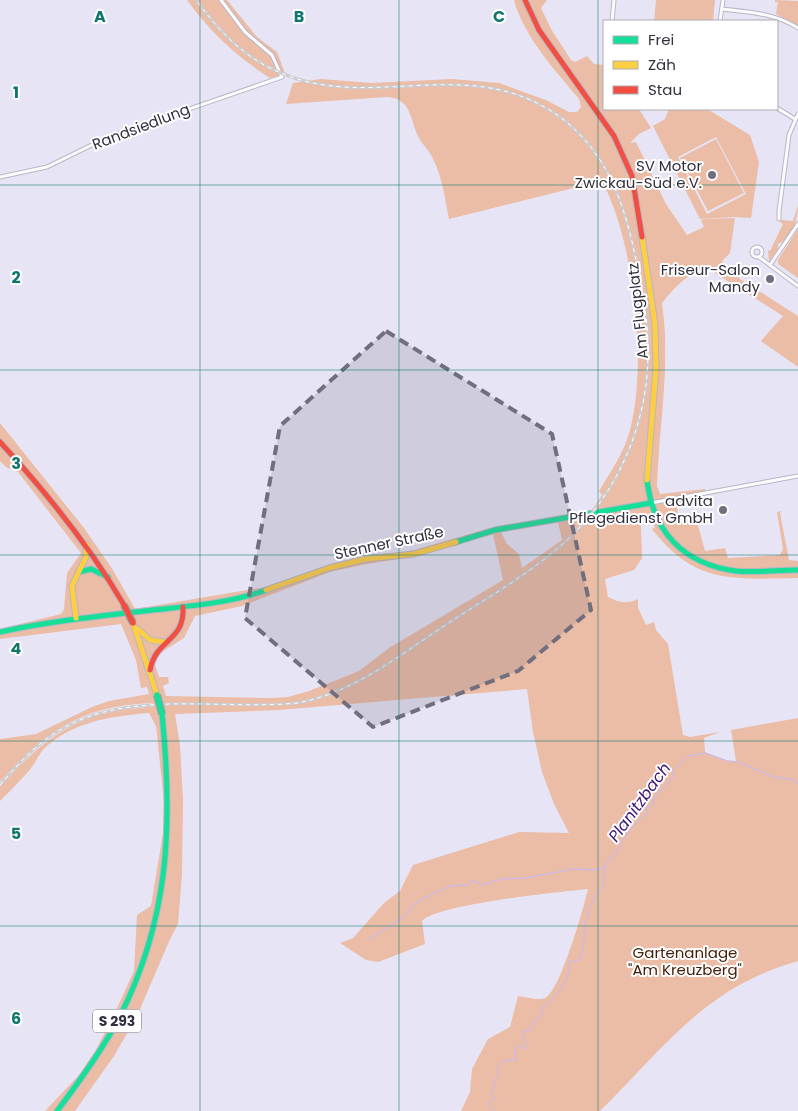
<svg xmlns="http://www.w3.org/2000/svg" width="798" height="1111" font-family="Poppins,sans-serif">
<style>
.green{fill:#ebbca6;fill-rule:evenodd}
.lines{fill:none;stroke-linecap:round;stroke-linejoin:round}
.stream{stroke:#c5b9fc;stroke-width:1}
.street-casing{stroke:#b8b6c4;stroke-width:5}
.fast-casing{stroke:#b8b6c4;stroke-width:7}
.slow-casing{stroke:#b8b6c4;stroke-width:7}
.jam-casing{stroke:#b8b6c4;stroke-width:7}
.street{stroke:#fbfbfe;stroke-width:3}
.fast{stroke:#16e098;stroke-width:5}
.slow{stroke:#ffcf43;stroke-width:5}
.jam{stroke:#f24e42;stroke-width:5}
.rail-casing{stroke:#ccccd0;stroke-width:3}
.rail{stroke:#fff;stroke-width:1;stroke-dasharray:4;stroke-linecap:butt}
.fast-bridge-casing{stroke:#939fa3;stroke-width:8;stroke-linecap:butt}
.jam-bridge-casing{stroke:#939fa3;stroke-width:8;stroke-linecap:butt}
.fast-bridge{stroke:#16e098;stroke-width:5.5}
.jam-bridge{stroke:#f24e42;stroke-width:5.5}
.marked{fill:#716f7d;fill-opacity:0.2;stroke:#716f7d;stroke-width:4;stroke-dasharray:10 6;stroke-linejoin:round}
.grid{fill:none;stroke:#0f766e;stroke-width:1;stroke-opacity:0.55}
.poi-dot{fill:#716f7d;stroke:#fff;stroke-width:2}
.labels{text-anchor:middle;stroke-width:4;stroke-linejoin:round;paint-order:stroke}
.shield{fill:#fff;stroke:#6f6d77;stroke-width:1}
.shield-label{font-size:14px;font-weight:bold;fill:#312f3d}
.street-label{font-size:15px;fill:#312f3d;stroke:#fff}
.poi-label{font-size:15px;fill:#312f3d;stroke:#fff;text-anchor:end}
.park-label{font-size:15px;fill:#43210a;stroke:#fff}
.water-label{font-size:16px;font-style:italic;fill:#3a157a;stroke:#fff}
.grid-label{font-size:16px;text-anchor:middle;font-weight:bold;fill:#0f766e;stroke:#fff;stroke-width:4;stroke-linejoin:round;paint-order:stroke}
</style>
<rect width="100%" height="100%" fill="#e7e5f5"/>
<g class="green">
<path d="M187 0H227L257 37 277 52 285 73H278V76L270 78C237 57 210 32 187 0Z"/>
<path d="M514 0H547L541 8 551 29 571 60 575 62 587 56 594 64 604 65V109H639L651 128 639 134 630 143 636 142 666 204 687 235 704 227 701 220 704 219 735 218 730 253 722 261 726 268H732L740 279 798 316V367L761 341 783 316 715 273 709 266C689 272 675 287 662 303 671 365 659 424 657 486L660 494 705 489 706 495 677 505 679 523 697 522 705 551 725 548 728 558 780 555 783 549 777 512 782 511 780 513 789 560 798 561V578C734 579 695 585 652 529L655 527 649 516 638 521 641 526 642 558 634 570 605 579 608 597C620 603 626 604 638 599V608L646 625 654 622 656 630 668 644 683 735 690 737 720 732 704 738 705 752 725 760 736 761 731 730 798 718V961C704 988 666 1046 600 1111H461L470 1092 472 1069 488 1039 510 1027 518 996C526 997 538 1001 545 998 560 992 584 907 588 889 559 892 437 904 422 921L425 944 378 962 366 960 340 943 353 938 384 903 400 891 413 865 519 832 569 833 554 804 542 772 533 732 527 689 279 710 175 714 180 745 183 800 182 874 178 924 170 939 137 1016 114 1056 75 1111H45L79 1075 96 1050 117 1008 134 971 137 915 151 906 163 833 164 801 156 726 149 713C112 716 69 722 42 751 37 758 33 767 27 773 18 783 9 792 0 801V787C31 752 63 722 110 712 124 708 139 709 153 706L152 703C80 706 47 731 0 782V739L36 734 92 707 109 701 149 694 147 687 141 688 136 660 121 624 0 639V629L61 614 64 609 67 573 81 553 18 472 6 467 0 461V423L84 528 113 570 135 609 277 585 319 568 414 550 490 528 493 533 501 532 507 544 519 554 522 568 562 540 558 522 588 516 602 495 599 491C611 471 626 450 631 426 647 360 634 241 602 181L449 219C445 199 442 174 431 155 428 149 421 143 418 136 410 119 411 98 387 97L286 104 293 83 321 79 371 83 452 79 499 83 548 101 569 112H577L581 107 579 99C555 70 524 37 514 0ZM493 534 503 580 389 648 359 671 309 691 288 697 271 698 166 696 163 686 169 683 168 677H159L155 665 157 655 184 638 195 616 242 606 330 572 362 565 410 557Z"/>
<polygon points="656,0 715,0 713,21 654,21"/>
<polygon points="775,0 798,1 798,26 776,14 778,2 775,2"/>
<path d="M669 109H707L750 135 759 162 751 218 734 217 700 219 653 126 665 119ZM716 137 746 194 707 214 678 157Z"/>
<polygon points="716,139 744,193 708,211 680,158"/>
<path d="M798 205C798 219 792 238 778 244V249L769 261 768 250 770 251 783 224 780 222 781 220 793 221Z"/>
<polygon points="798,229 798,278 778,264 778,260"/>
</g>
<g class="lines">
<g class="stream">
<polyline points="688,756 705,753 731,762 739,762 773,777 795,780 798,784"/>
<polyline points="369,939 393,924 408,913 413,905 424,898 450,886 467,885 473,880 482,885 501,879 525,878 573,869 595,870 605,867"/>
<path d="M492 1111 493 1110 487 1104 495 1098 490 1093 495 1088 493 1082 499 1075 497 1069C502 1060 507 1060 516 1060L515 1049 519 1045 524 1049 527 1046 523 1039 524 1031 530 1030 534 1021 543 1013 541 1008C555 998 571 980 569 962L579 960C589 946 579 925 589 915L587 910C595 903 595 893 603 887 605 875 601 861 616 855 618 842 636 821 648 813L647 808 652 806 656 795 673 777 674 770 685 758"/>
</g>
<g class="street-casing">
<g id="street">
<path d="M722 9C749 12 774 13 798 28"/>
<polyline points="612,21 614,0"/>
<polyline points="720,21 723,0"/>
<polyline points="777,108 795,119"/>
<polyline points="0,177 47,167 108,137 282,77 272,55 245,32 221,0"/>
<polyline points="779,219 779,211 789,135 798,114"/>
<circle cx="757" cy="252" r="5"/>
<polyline points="759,257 798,286"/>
<polyline points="770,265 798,224"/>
<polyline points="651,503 798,476"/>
</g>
</g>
<g class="fast-casing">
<g id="fast">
<path d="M647 480C653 532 683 564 736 571 756 573 778 570 798 570"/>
<polyline points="456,542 495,530 651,503"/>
<polyline points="79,572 91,569 108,577"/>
<path d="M0 632C51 621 101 616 153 610 190 606 230 603 266 590"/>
<path d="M57 1111C79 1082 101 1052 118 1020 170 920 173 823 162 714"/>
</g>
</g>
<g class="slow-casing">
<g id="slow">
<polyline points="642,237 655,324 656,369 647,480"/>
<polyline points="266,590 329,568 366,559 414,554 456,542"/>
<polyline points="76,618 72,586 86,557 87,545"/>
<polyline points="133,623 157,695"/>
<polyline points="138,629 150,640 164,642"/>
</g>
</g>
<g class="jam-casing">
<g id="jam">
<polyline points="525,0 539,30 614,136 632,176 642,237"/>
<path d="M0 442C47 493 89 545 124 605"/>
<path d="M150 670C156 638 185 642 183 607"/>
</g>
</g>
<use href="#street" class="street"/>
<use href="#fast" class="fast"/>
<use href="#slow" class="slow"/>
<use href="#jam" class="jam"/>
<g class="rail-casing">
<path id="rail" d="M0 785C16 767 32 748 52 735 123 687 216 711 297 703 353 693 397 657 444 626 485 599 530 574 566 541 619 492 649 421 648 349 648 319 642 289 636 260 625 206 609 156 564 120 473 50 374 113 281 73 244 58 219 31 196 0"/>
</g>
<use href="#rail" class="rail"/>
<g class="fast-bridge-casing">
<polyline id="fast-bridge" points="157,695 162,714"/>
</g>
<g class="jam-bridge-casing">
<polyline id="jam-bridge" points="124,605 133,623"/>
</g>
<use href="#fast-bridge" class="fast-bridge"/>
<use href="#jam-bridge" class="jam-bridge"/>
</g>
<path class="marked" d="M386 331 552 434 591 610 518 671 373 727 245 618 280 426Z"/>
<path class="grid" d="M200 0V1111M399 0V1111M598 0V1111M0 185H798M0 370H798M0 555H798M0 741H798M0 926H798"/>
<g class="poi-dot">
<circle cx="712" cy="175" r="5"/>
<circle cx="770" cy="279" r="5"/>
<circle cx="723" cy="510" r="5"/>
</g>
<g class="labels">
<rect class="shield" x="93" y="1009.5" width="48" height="23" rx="4"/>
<g class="shield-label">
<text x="117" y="1026">S 293</text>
</g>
<g class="street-label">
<text transform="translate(141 127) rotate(-21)" y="5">Randsiedlung</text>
<text transform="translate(638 311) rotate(-96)" y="5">Am Flugplatz</text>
<text transform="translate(389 543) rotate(-12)" y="5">Stenner Straße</text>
</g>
<g class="poi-label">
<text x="702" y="171">SV Motor<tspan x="702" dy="17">Zwickau-Süd e.V.</tspan></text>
<text x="760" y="275">Friseur-Salon<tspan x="760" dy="17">Mandy</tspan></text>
<text x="713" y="506">advita<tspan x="713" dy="17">Pflegedienst GmbH</tspan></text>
</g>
<g class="park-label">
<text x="685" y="958">Gartenanlage<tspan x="685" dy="17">"Am Kreuzberg"</tspan></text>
</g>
<g class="water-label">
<text transform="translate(639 802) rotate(-54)" y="6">Planitzbach</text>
</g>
</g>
<g class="grid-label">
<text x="100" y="22">A</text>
<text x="299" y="22">B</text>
<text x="499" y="22">C</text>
<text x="16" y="98">1</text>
<text x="16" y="283">2</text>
<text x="16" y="469">3</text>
<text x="16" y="654">4</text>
<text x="16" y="839">5</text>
<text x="16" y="1024">6</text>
</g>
<rect x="603" y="20" width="175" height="90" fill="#ffffff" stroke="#adacb1"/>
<rect x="613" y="36" width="25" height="8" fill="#16e098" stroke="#adacb1"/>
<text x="648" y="45" font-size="15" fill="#312f3d">Frei</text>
<rect x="613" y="61" width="25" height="8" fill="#ffcf43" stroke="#adacb1"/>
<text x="648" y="70" font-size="15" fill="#312f3d">Zäh</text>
<rect x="613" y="86" width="25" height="8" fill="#f24e42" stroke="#adacb1"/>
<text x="648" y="95" font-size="15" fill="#312f3d">Stau</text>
</svg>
